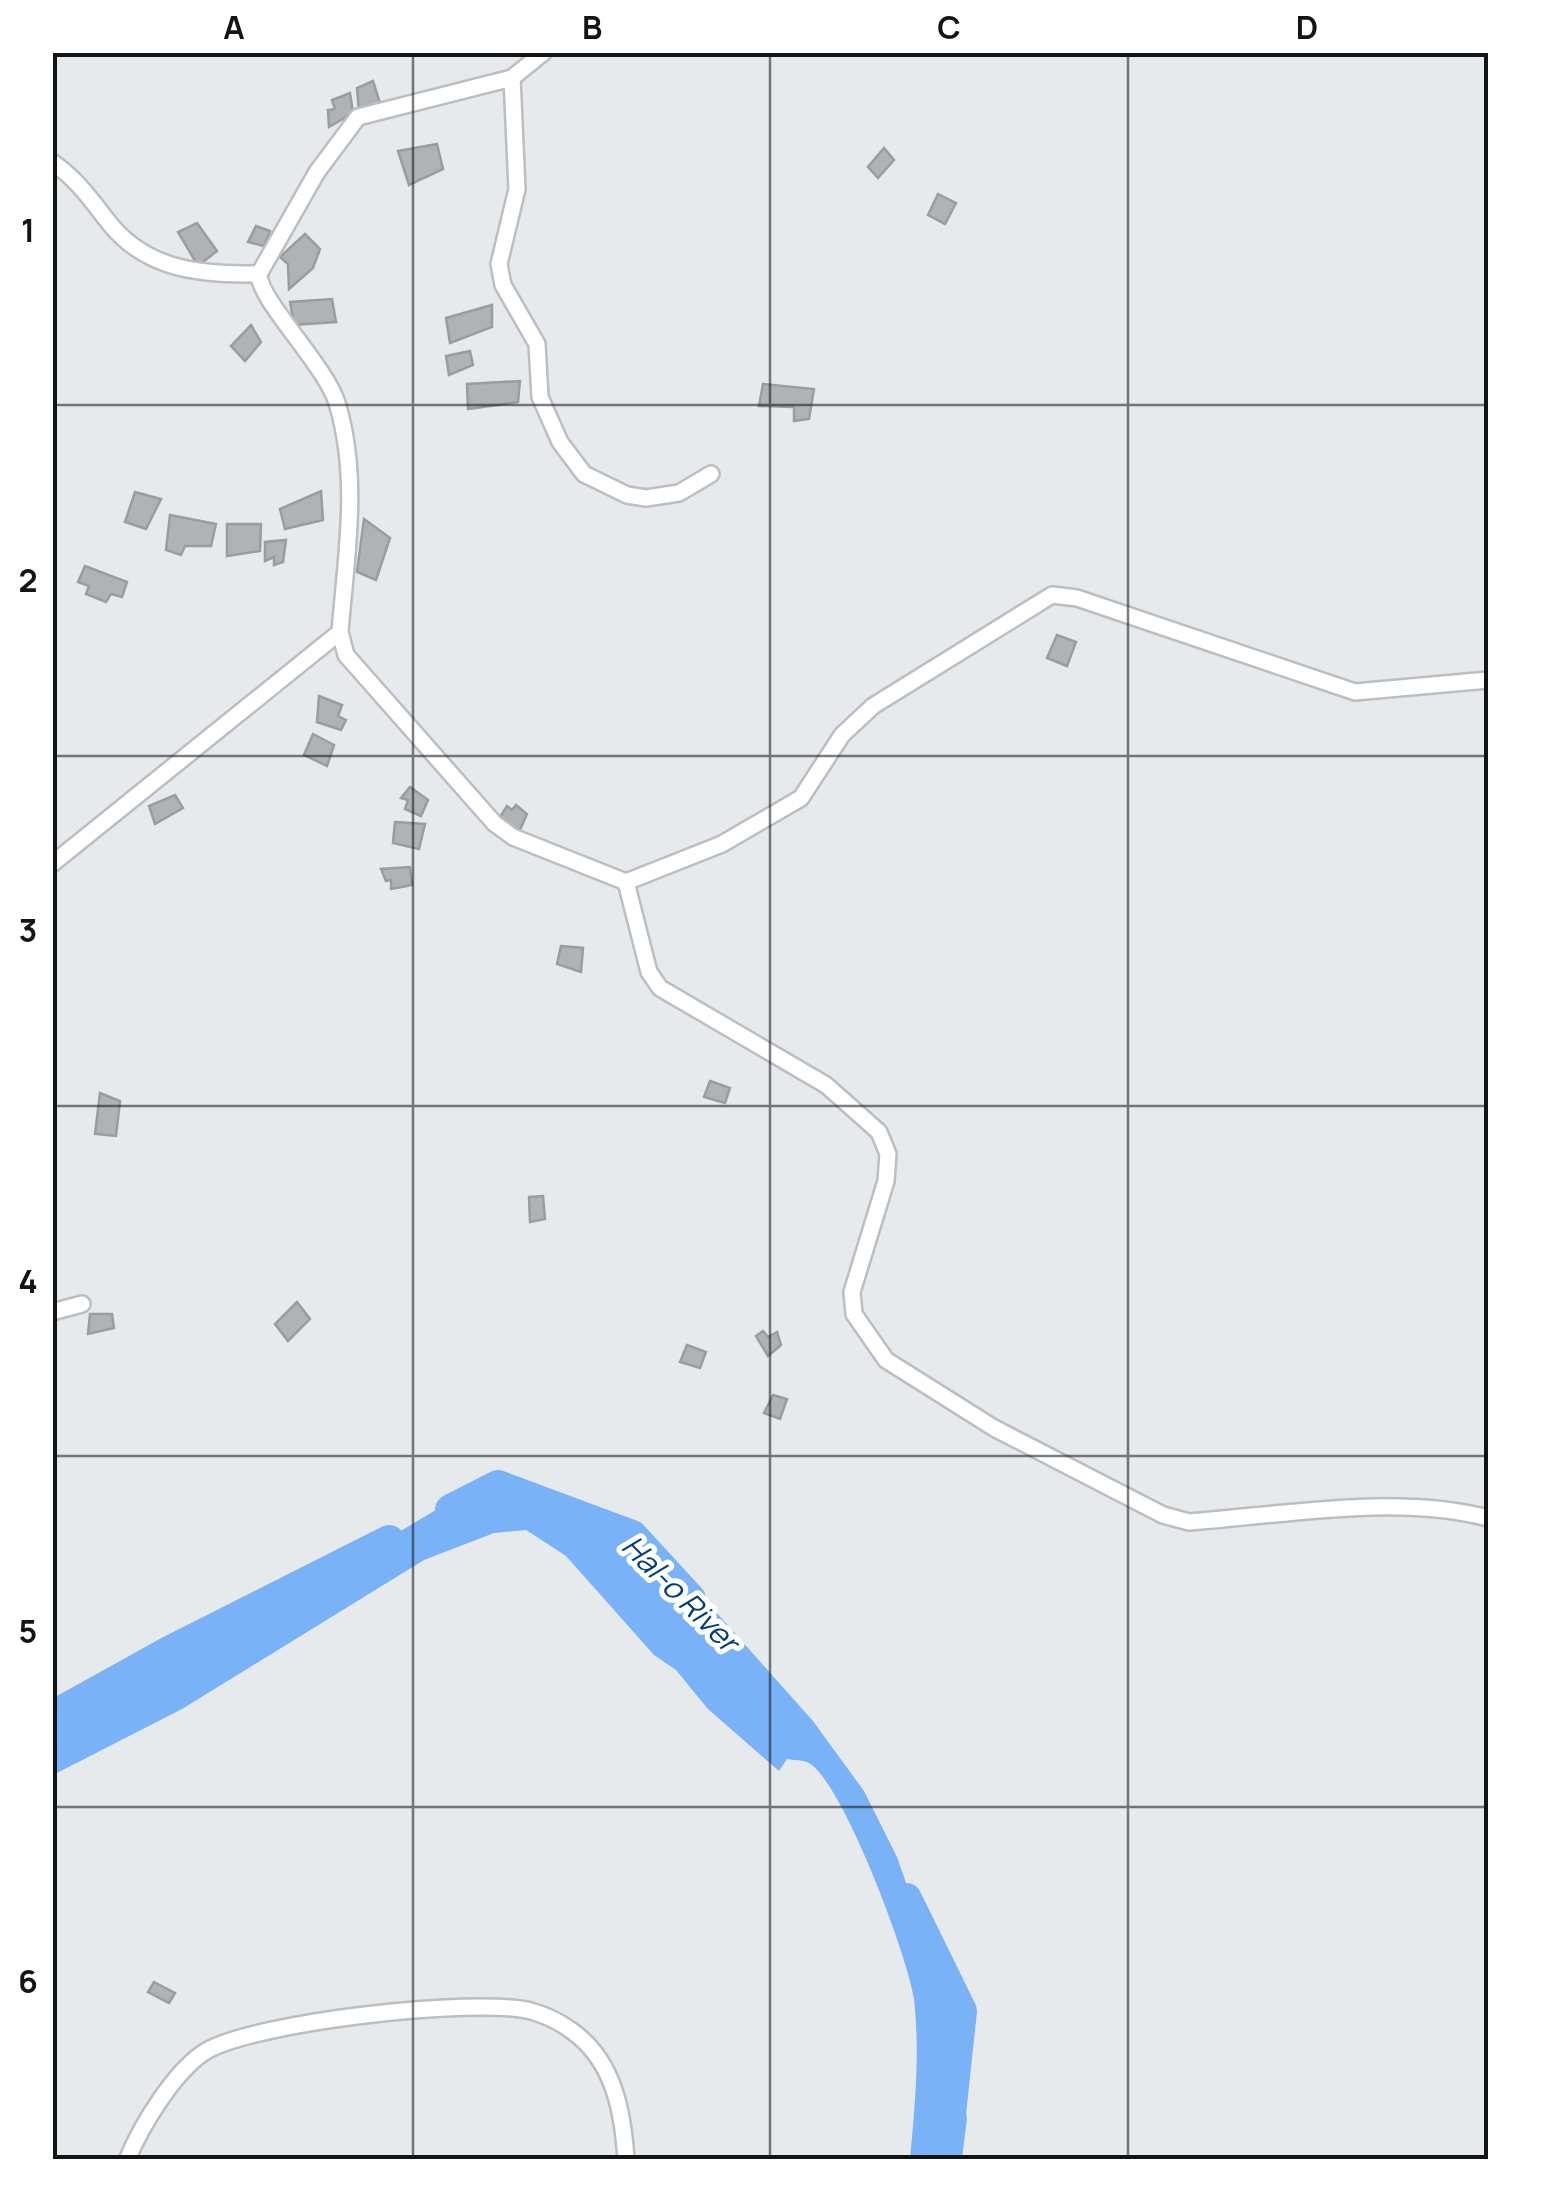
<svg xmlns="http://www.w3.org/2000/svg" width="1541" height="2212" font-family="Manrope,sans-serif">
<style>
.water{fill:#7ab2f7}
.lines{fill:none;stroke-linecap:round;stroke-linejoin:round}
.river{stroke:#7ab2f7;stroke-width:32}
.building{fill:#b0b3b6;stroke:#999ca0;stroke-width:2.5}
.street-casing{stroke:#bbbec2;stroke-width:20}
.street{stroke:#fff;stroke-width:15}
.grid{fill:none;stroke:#131415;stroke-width:2.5;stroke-opacity:0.55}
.labels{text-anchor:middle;stroke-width:10;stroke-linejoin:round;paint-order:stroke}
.water-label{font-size:30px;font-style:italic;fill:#023e7a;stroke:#fff}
.neatline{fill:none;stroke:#131415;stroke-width:4}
.grid-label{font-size:32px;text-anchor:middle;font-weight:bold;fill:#131415}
</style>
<rect width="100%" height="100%" fill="#e7eaed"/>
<path class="water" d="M515 1486 545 1492 699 1593 813 1721 864 1791 897 1857 948 2003 967 2118 962 2159H910C915 2106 920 2052 914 1999 908 1957 843 1783 809 1763 804 1760 793 1760 787 1759L779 1771 708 1709 676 1670 654 1655 566 1556 526 1530 494 1533 424 1560 182 1709 53 1775V1727L179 1663 461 1495Z"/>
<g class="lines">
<g class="river">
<polyline points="451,1510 498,1486 632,1536 690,1599"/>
<polyline points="52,1717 171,1651 389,1541"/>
<polyline points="906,1899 961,2011 945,2160"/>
</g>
</g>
<g class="building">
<polygon points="373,81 380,103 359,112 357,88"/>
<polygon points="350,93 353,113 329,127 328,110 335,109 332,100"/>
<polygon points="437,144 443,169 409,185 398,151"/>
<polygon points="884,148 894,160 878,178 868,167"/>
<polygon points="938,194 956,203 945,224 928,215"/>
<polygon points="197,223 217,251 198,266 178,232"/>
<polygon points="256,226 270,231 264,246 248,242"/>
<polygon points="305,234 320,249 313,268 289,289 288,264 280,257"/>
<polygon points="332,299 336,322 294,325 290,302"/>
<polygon points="492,305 492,327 450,343 446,318"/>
<polygon points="251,325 261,342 245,361 231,346"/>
<polygon points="470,351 473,365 449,375 446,356"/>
<polygon points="520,381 518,402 468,409 467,384"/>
<polygon points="763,384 814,389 809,419 794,421 794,407 759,406"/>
<polygon points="321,491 323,520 285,529 280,509"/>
<polygon points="135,492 161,499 146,529 125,522"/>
<polygon points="170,515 216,524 211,546 185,546 181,555 166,550"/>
<polygon points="364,519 390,538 376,580 357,572"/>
<polygon points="227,524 261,524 260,551 227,556"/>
<polygon points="286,540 283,562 274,565 274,557 265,561 265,542"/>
<polygon points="85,566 127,582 122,597 111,594 106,602 86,594 89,586 78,582"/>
<polygon points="1057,635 1076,642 1067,666 1047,658"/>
<polygon points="319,696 342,705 338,716 346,720 341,730 317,722"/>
<polygon points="313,734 334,745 327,766 304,755"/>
<polygon points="410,787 428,800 421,816 405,809 408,800 401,798"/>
<polygon points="175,795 183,808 155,824 149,806"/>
<polygon points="516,805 527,814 519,832 500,817 507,806 512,810"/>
<polygon points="395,822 425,824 419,849 393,843"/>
<polygon points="410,867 412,885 391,889 391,880 386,881 381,869"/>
<polygon points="561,946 583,948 581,972 557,964"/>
<polygon points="710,1081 730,1088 725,1103 704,1097"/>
<polygon points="100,1093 120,1101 116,1136 95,1134"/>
<polygon points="543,1196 545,1219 530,1222 529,1197"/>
<polygon points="297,1302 310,1319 288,1341 275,1324"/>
<polygon points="90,1314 112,1314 114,1328 88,1334"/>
<polygon points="763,1331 768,1337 777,1332 781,1345 768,1356 756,1336"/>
<polygon points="687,1345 706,1352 700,1368 680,1362"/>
<polygon points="773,1395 787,1399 780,1419 764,1413"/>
<polygon points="154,1982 175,1993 169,2003 148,1992"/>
</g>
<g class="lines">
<g class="street-casing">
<g id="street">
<path d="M544 52 512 78 358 117 317 172 259 274C258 299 326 366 337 403 360 478 346 556 340 632L346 655 495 824 513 837 626 882 649 972 660 988 826 1085 879 1132 888 1154 886 1181 852 1292 854 1314 886 1360 994 1428 1163 1515 1189 1522C1285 1515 1395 1494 1488 1518"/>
<polyline points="512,78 517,189 499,264 503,285 537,344 540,397 560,442 584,474 627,495 646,498 679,493 711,474"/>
<path d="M52 162C78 180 91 200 110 224 149 272 203 274 259 274"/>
<polyline points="52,864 340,632"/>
<polyline points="626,882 722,844 801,798 842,735 873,706 1052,595 1077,598 1355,692 1488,680"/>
<polyline points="52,1312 82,1304"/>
<path d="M127 2160C141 2126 176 2068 208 2050 259 2022 473 1997 531 2011 545 2015 560 2022 572 2031 614 2061 623 2112 626 2160"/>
</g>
</g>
<use href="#street" class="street"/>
</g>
<path class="grid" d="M413 52V2160M770 52V2160M1128 52V2160M52 405H1488M52 756H1488M52 1106H1488M52 1456H1488M52 1807H1488"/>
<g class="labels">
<g class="water-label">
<text transform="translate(680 1594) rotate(45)" y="10">Hal-o River</text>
</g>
</g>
<rect width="1541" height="2212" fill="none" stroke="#ffffff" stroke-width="110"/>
<rect x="55" y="55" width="1431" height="2102" class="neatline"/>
<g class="grid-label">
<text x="234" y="39">A</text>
<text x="592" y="39">B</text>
<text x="949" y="39">C</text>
<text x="1307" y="39">D</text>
<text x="28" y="242">1</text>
<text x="28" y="592">2</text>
<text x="28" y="942">3</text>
<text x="28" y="1293">4</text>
<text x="28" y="1643">5</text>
<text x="28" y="1993">6</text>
</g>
</svg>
